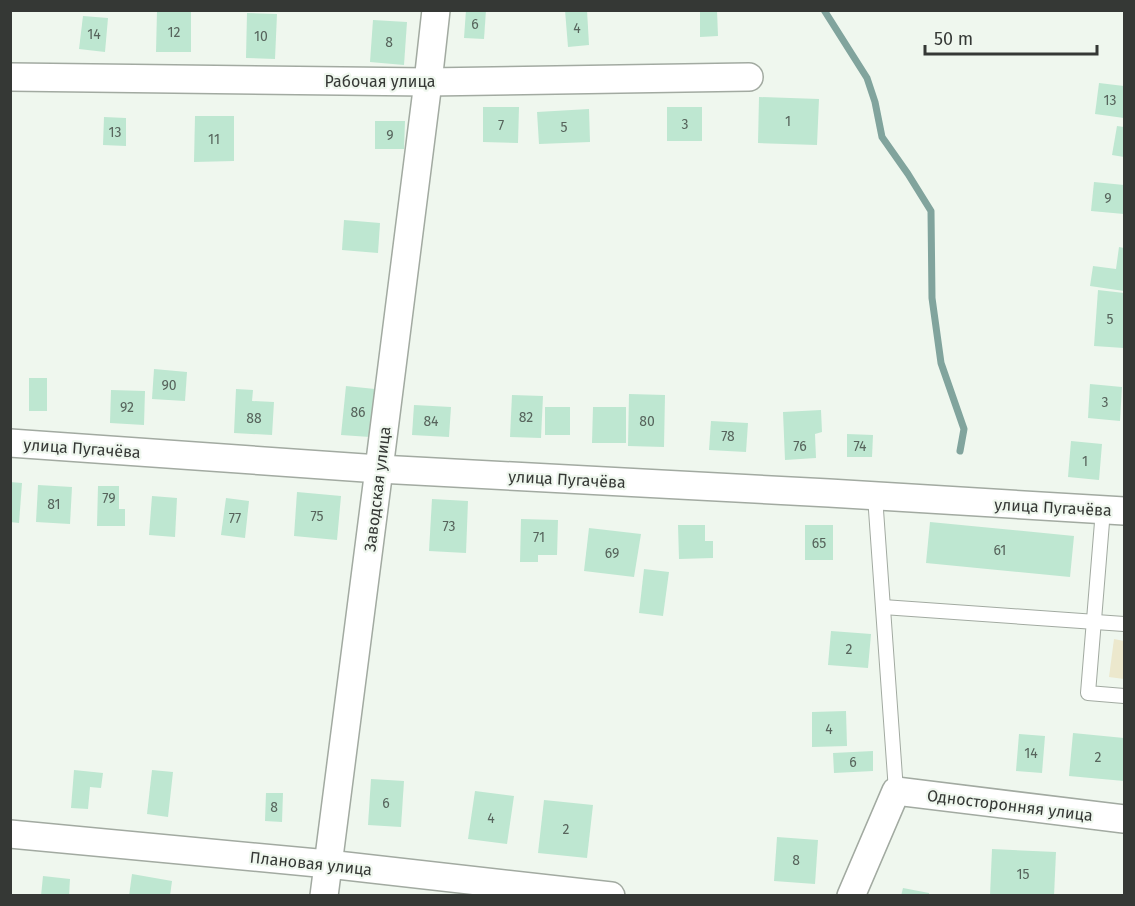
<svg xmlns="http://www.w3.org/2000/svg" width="1135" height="906" font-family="'Fira Sans',sans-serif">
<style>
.green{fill:#ece8cd}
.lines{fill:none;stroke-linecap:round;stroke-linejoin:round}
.stream{stroke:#81a49d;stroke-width:7}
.building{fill:#bee7d1}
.lane-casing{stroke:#a2aaa1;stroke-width:16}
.street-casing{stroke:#a2aaa1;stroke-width:30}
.lane{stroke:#fff;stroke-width:14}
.street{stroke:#fff;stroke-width:27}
.labels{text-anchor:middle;stroke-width:4.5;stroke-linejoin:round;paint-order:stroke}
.number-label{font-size:14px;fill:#57645c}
.street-label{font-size:16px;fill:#353835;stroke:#eff7ee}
</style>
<rect width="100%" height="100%" fill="#eff7ee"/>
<polygon class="green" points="1114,639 1124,641 1124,679 1109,677"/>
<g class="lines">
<polyline class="stream" points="824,10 867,78 875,102 882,137 908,174 931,211 932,298 941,363 964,429 960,451"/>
</g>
<g class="building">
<polygon points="466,10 486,10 484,39 464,38"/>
<polygon points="565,10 587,10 589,45 568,47"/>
<polygon points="700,10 717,10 718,36 700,37"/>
<polygon points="157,11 191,12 191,52 156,52"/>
<polygon points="247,13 277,14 275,59 246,58"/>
<polygon points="83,16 108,18 105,52 79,49"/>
<polygon points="373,20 407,22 404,65 370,62"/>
<polygon points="1099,83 1124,86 1124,118 1095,114"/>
<polygon points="759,97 819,99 817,145 758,143"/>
<polygon points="483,107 519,107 518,143 483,142"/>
<rect x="667" y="107" width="35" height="34"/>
<polygon points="589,109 590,142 539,144 537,112"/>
<polygon points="195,116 234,116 234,161 194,162"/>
<polygon points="104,117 126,118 126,146 103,145"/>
<polygon points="375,121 405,121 404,149 375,149"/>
<polygon points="1117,126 1124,127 1124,157 1112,155"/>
<polygon points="1094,182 1124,185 1124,214 1091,211"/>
<polygon points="344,220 380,223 378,253 342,250"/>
<polygon points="1119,247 1124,248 1124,291 1090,286 1093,266 1116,269"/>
<polygon points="1098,290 1124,293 1124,348 1094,346"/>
<polygon points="154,369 187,372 185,401 152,399"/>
<rect x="29" y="378" width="18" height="33"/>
<polygon points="1090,384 1122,387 1120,421 1088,418"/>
<polygon points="346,386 375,389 370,437 341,435"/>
<polygon points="236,389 253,390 252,401 274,402 272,435 234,433"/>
<polygon points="111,390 145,391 144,425 110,423"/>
<polygon points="629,394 665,395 664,447 628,446"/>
<polygon points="512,395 543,396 541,438 510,437"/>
<polygon points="414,405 451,407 449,437 412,435"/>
<rect x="545" y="407" width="25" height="28"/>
<polygon points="593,407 626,407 626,443 592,443"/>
<polygon points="821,410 822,432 815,434 816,458 785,460 783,412"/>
<polygon points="711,421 748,423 746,452 709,450"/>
<polygon points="847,434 873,435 872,457 847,457"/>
<polygon points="1071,441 1102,444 1099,480 1068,477"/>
<polygon points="10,482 22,483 19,523 10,522"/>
<polygon points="38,485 72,487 70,524 36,522"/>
<polygon points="98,486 119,486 119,509 125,509 125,526 97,526"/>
<polygon points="297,492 341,496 337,540 294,536"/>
<polygon points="152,496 177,498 175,537 149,535"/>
<polygon points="226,498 249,501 245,538 221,535"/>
<polygon points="432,499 468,501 466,553 429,551"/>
<polygon points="521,519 558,520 557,555 538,555 538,562 520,562"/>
<polygon points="930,522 1074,536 1070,577 926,563"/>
<polygon points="678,525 705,525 705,541 713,541 713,558 679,559"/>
<rect x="805" y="525" width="28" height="35"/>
<polygon points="589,528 641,534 634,577 584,571"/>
<polygon points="644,569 669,572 663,616 639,613"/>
<polygon points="831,631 871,634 868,668 828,665"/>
<polygon points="846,711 847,746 812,747 812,712"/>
<polygon points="1073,733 1124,738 1124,781 1069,776"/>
<polygon points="1019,734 1045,736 1042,773 1016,771"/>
<polygon points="873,751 873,771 834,773 833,753"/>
<polygon points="74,770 103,773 101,788 90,787 88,809 71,808"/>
<polygon points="152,770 173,772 168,817 147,814"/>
<polygon points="371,779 404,781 401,827 368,825"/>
<polygon points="475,791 514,796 507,844 468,839"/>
<polygon points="266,793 283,793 282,822 265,821"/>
<polygon points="544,800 593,805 587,858 538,853"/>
<polygon points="777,837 818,840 815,884 774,881"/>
<polygon points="992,849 1056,852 1054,896 990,896"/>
<polygon points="132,874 172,881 170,896 129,896"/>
<polygon points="43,876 70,879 69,896 41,896"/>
<polygon points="903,888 929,893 929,896 901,896"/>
</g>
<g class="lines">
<g class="lane-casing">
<g id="lane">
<polyline points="875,496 896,791"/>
<polyline points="1103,510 1088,693 1124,696"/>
<polyline points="883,607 1124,624"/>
</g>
</g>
<g class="street-casing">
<g id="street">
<polyline points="10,77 428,82 749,77"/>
<polyline points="10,443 379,469 829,493 1124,511"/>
<polyline points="10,834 328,864 611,896"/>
<polyline points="324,896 379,469 428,82 436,10"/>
<polyline points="851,896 896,791 1124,819"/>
</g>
</g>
<use href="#lane" class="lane"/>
<use href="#street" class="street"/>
</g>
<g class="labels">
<g class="number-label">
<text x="475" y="29">6</text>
<text x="577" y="33">4</text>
<text x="174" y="37">12</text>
<text x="94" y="39">14</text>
<text x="261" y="41">10</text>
<text x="389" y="47">8</text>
<text x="1110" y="105">13</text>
<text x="788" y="126">1</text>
<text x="685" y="129">3</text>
<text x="501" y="130">7</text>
<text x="564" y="132">5</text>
<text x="115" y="137">13</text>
<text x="390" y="140">9</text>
<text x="214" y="144">11</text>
<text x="1108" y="203">9</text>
<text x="1110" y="324">5</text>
<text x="169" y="390">90</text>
<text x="1105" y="407">3</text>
<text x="127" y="412">92</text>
<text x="358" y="417">86</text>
<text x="526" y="422">82</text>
<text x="254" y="423">88</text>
<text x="431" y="426">84</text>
<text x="647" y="426">80</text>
<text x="728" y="441">78</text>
<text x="800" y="451">76</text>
<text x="860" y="451">74</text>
<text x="1085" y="466">1</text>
<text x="109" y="503">79</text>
<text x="54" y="509">81</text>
<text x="317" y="521">75</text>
<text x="235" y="523">77</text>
<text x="449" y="531">73</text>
<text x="539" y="542">71</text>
<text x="819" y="548">65</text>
<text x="1000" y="555">61</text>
<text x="612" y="558">69</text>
<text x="849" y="654">2</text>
<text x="829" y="734">4</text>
<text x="1031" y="758">14</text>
<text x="1098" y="762">2</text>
<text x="853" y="767">6</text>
<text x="386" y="808">6</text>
<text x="274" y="812">8</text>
<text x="491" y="823">4</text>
<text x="566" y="834">2</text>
<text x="796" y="865">8</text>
<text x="1023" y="879">15</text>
</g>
<g class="street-label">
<text x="380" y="87">Рабочая улица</text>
<text transform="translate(82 448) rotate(4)" y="6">улица Пугачёва</text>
<text transform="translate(567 479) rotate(3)" y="6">улица Пугачёва</text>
<text transform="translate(377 489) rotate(-83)" y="6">Заводская улица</text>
<text transform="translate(1053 507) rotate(3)" y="6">улица Пугачёва</text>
<text transform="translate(1010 805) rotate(7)" y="6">Односторонняя улица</text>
<text transform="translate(311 863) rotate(6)" y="6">Плановая улица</text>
</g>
</g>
<rect width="1135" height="906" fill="none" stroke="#353835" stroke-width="24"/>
<path d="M925 45v9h172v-9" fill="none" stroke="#353835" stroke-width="3"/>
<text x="934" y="45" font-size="18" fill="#353835" stroke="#eff7ee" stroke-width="4.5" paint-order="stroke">50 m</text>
</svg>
